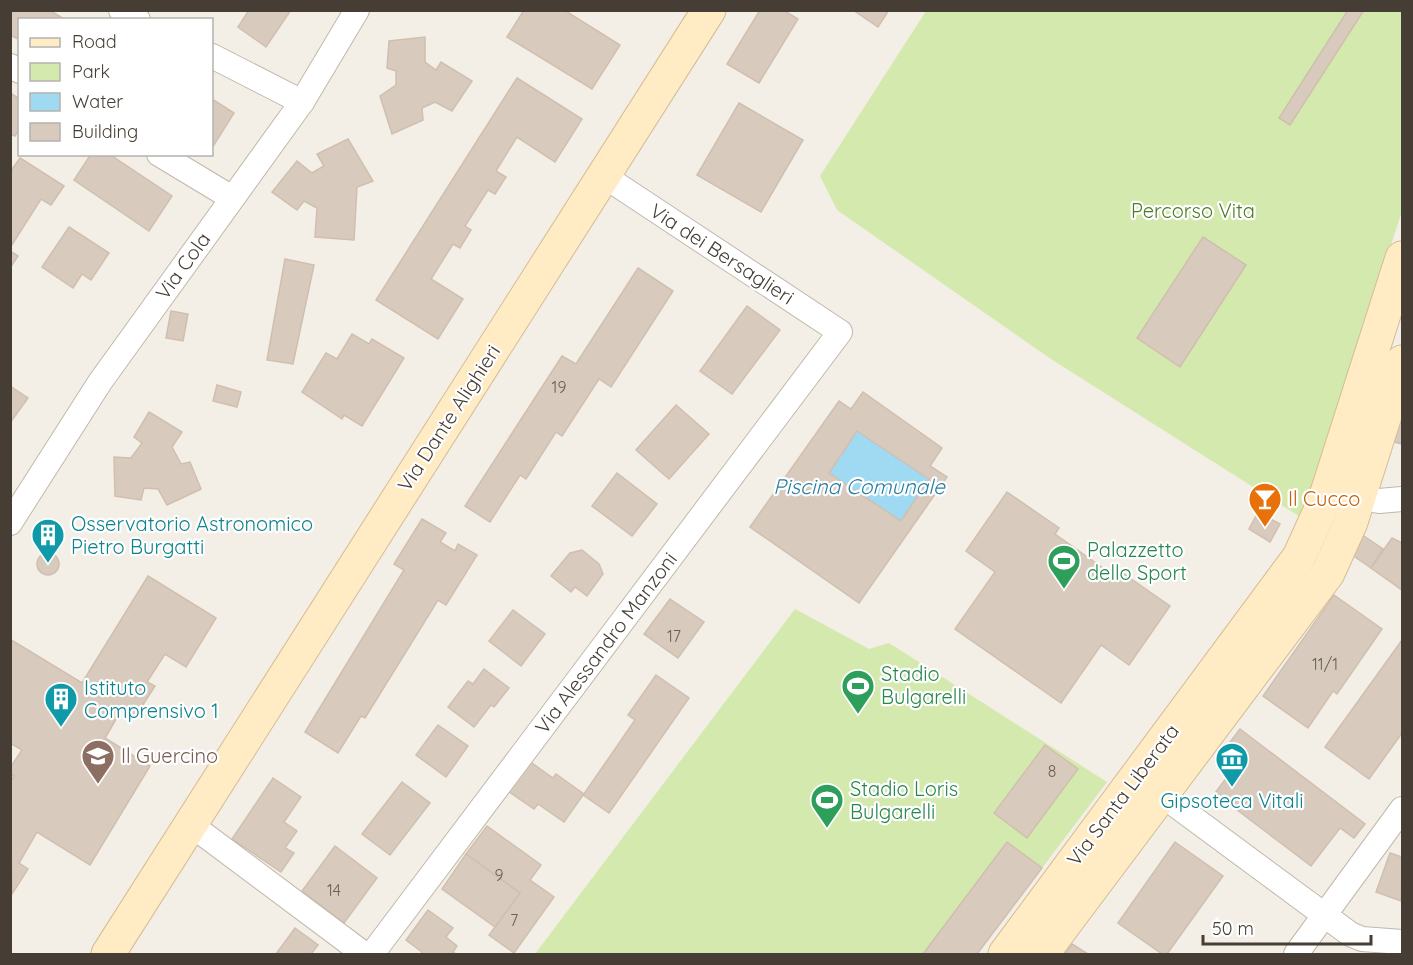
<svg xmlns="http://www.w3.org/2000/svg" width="1413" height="965" font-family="Quicksand,sans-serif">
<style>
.green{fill:#d4e9ad}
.water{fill:#a0d9f2}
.building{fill:#d8cbbe;stroke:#d0bfae;stroke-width:1.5;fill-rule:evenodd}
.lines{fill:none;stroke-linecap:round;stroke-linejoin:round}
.street-casing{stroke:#c2b8ab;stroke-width:26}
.secondary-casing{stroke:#d5bd94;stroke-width:35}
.street{stroke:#fff;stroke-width:24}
.secondary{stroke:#ffebc4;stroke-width:33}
.labels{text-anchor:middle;stroke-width:4.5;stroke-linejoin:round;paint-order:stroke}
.number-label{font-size:16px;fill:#6a6157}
.park-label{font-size:20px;fill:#4f7a26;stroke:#fff}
.street-label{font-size:20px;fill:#463e35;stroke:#fff}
.food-label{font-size:20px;fill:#c56008;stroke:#fff;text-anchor:start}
.culture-label{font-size:20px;fill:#0d838f;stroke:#fff;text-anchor:start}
.leisure-label{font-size:20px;fill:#27864d;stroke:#fff;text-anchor:start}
.education-label{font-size:20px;fill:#785e54;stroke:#fff;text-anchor:start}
.water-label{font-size:21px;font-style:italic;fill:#287ea5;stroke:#fff}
</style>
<rect width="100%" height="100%" fill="#f3eee6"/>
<g class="green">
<polygon points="926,11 1402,11 1402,211 1302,518 1051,359 837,210 820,176"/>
<polygon points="795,609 869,649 889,643 1107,782 977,954 535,954"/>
</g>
<polygon class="water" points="863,392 942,448 930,466 947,477 859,603 750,527 839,401 851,409"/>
<g class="building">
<polygon points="10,10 49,10 66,20 20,20 20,40 10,35"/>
<polygon points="249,10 291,10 266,47 238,27"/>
<polygon points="524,10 564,10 620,45 592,89 507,37"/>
<polygon points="760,10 783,10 798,19 759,83 727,64"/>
<polygon points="853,10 889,10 878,27"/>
<polygon points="1348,10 1364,10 1290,125 1279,118"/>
<polygon points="425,37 425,62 436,70 441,62 472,81 452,111 435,102 422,108 423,120 392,134 380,96 396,85 396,71 387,68 389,41"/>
<polygon points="517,78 582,119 555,162 517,137 496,171 506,177 495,194 488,190 465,226 471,230 460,248 453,244 431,279 463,299 438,339 376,300"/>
<polygon points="10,93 20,99 20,128 15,136 10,134"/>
<polygon points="212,99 234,113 212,148"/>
<polygon points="739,103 803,140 761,212 697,175"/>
<polygon points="348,139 373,181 357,187 354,240 315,237 317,208 304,201 297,210 272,192 297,161 312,173 324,166 317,154"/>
<polygon points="91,154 109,154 172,196 149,231 74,180"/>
<polygon points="20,158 64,186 51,205 41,199 10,248 10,172"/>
<polygon points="69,227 109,253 91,280 82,274 73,288 42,267"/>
<polygon points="1203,237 1246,265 1180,367 1137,338"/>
<polygon points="10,251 18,256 10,268"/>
<polygon points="285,259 314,265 293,364 267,360"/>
<polygon points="638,268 673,291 611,387 599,379 562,436 556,432 526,479 520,475 490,522 465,506 562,356 576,364"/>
<polygon points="747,306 780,330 732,394 700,371"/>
<polygon points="171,311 188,314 183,341 166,338"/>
<polygon points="352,334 369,344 372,339 404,358 362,426 344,415 342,419 302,392 326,353 337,359"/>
<polygon points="217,385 241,392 237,407 213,401"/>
<polygon points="10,386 28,398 10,423"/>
<path d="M863 392 942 448 930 466 947 477 859 603 750 527 839 401 851 409ZM857 431 929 479 901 521 829 473Z"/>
<polygon points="676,405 709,434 669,479 636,450"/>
<polygon points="149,412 182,432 172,447 181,464 190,462 201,489 167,505 158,489 144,488 141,500 115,496 114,457 131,458 142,443 134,437"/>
<polygon points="1402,416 1402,444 1394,442"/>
<polygon points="617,473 657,504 632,536 592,506"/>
<polygon points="1007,492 1059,528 1055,534 1110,573 1114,567 1170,606 1129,665 1101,645 1061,703 955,629 995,572 966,551"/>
<polygon points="1258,512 1280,524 1270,542 1249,529"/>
<polygon points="422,519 446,533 440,542 455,551 458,544 477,555 446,605 438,600 365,718 361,716 338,753 305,732 404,570 394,564"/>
<polygon points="1361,534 1383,549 1371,568 1348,552"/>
<polygon points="1392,538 1402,543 1402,590 1371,568"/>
<polygon points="582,550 599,564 603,574 587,596 575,587 571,592 551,576 570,553"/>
<circle cx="48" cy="564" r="11"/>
<polygon points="148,576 216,618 186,667 165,654 147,682 155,686 135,717 122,709 105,738 150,766 90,865 37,832 19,863 28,869 12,894 10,782 14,776 10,774 10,768 22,750 10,743 10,639 82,683"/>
<polygon points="1334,595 1382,629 1337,694 1333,691 1308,728 1263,696"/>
<polygon points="670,599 704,622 678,658 644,634"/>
<polygon points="513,610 545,634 521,666 489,641"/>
<polygon points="1402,640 1402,733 1369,779 1325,747"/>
<polygon points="484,669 509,688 494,707 491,705 474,727 448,707 468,681 473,684"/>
<polygon points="656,675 689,698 609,813 583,795 564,822 538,804 534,809 508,791 529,761 553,778 556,774 584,794 635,720 628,715"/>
<polygon points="438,725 468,746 446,777 416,755"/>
<polygon points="1240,729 1365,824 1354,838 1340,828 1311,866 1215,793 1242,757 1227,746"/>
<polygon points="1045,745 1078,769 1027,838 994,813"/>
<polygon points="273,778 301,797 284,822 297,831 285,848 294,853 281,872 232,839"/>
<polygon points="402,782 430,803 390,855 362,834"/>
<polygon points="487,826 541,865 530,880 554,897 514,953 489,935 520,893 466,854"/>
<polygon points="1007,842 1042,868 977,954 923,954"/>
<polygon points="1175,842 1223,876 1167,954 1162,954 1118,923"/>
<polygon points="335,846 377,878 344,923 302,891"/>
<polygon points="1390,853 1402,857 1401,901 1376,892"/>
<polygon points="466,854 520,893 495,927 442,889"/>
<polygon points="428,910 453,928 446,937 457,946 453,952 456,954 421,954 422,952 406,940"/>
<polygon points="295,928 318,945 311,954 276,954"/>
<polygon points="1072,944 1088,954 1065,954"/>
</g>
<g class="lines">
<g class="street-casing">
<g id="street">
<polyline points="121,10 138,20"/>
<polyline points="212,56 302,102"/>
<polyline points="10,66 20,71"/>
<polyline points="159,154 232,198"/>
<polyline points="1359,498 1379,501 1402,499"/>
<polyline points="10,523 100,382 302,102 357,10"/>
<polyline points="1162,795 1350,934 1362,939 1402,942"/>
<polyline points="190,824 364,954"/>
<polyline points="372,954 840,332 604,176"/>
<polyline points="1296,954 1402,809"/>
</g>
</g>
<g class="secondary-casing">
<g id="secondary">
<polyline points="108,954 709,10"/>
<polyline points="1005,954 1299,557 1324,502 1402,258"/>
<polyline points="1042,954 1328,573 1351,522 1402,362"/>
</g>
</g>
<use href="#street" class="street"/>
<use href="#secondary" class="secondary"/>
</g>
<defs>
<g id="bar-pin" transform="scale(1.725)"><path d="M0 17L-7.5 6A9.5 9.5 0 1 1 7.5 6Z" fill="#e8710a" stroke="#fff"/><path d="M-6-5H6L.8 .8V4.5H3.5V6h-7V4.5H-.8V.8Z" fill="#fff"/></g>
<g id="building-pin" transform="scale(1.725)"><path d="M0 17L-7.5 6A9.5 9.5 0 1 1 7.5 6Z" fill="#0f9aa8" stroke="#fff"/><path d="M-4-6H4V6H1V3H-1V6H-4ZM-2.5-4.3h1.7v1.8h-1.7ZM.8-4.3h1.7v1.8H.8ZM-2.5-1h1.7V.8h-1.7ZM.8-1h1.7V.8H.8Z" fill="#fff"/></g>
<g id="stadium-pin" transform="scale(1.725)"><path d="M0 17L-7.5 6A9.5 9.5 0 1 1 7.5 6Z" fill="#2e9e5b" stroke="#fff"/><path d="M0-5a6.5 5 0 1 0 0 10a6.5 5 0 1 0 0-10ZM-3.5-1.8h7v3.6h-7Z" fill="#fff"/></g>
<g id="school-pin" transform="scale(1.725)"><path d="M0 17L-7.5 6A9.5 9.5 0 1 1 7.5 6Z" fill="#8d6e63" stroke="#fff"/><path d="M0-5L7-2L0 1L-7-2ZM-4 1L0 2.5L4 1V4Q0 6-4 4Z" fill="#fff"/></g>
<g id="museum-pin" transform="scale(1.725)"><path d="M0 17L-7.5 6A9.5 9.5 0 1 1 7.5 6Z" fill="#0f9aa8" stroke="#fff"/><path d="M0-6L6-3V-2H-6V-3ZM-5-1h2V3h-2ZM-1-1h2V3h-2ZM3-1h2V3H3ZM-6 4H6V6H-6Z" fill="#fff"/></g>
</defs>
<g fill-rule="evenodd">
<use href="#bar-pin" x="1265" y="499"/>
<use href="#building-pin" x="48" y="535"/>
<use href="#stadium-pin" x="1064" y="561"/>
<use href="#stadium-pin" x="858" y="686"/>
<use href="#building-pin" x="61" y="699"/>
<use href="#school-pin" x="98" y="756"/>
<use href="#museum-pin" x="1232" y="759"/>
<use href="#stadium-pin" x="827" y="800"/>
</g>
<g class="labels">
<g class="number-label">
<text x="559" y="393">19</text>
<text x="674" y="642">17</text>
<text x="1325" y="670">11/1</text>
<text x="1052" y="777">8</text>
<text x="499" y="881">9</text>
<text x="334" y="896">14</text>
<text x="514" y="926">7</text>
</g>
<g class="park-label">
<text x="1193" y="218">Percorso Vita</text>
</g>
<g class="street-label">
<text transform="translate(722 254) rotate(33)" y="7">Via dei Bersaglieri</text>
<text transform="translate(183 266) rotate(-54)" y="7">Via Cola</text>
<text transform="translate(449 418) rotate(-57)" y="7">Via Dante Alighieri</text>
<text transform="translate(606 643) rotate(-53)" y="7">Via Alessandro Manzoni</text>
<text transform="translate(1123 795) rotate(-53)" y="7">Via Santa Liberata</text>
</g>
<g class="food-label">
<text x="1288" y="506">Il Cucco</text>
</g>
<g class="culture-label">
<text x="71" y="531">Osservatorio Astronomico<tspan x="71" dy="23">Pietro Burgatti</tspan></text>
<text x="84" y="695">Istituto<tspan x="84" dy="23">Comprensivo 1</tspan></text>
<text x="1232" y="808" text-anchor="middle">Gipsoteca Vitali</text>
</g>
<g class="leisure-label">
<text x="1087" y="557">Palazzetto<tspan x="1087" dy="23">dello Sport</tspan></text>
<text x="881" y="681">Stadio<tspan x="881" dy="23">Bulgarelli</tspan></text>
<text x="850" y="796">Stadio Loris<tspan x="850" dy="23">Bulgarelli</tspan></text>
</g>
<g class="education-label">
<text x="121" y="763">Il Guercino</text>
</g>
<g class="water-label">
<text x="859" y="494">Piscina Comunale</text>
</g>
</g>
<rect width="1413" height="965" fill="none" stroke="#463e35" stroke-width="24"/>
<rect x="18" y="18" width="195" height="138" fill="#ffffff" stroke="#b5b2ae" stroke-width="1.5"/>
<rect x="30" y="38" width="30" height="9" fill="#ffebc4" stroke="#b5b2ae" stroke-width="1.5"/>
<text x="72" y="48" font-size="18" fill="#463e35">Road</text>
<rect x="30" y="63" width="30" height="18" fill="#d4e9ad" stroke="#b5b2ae" stroke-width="1.5"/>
<text x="72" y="78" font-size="18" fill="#463e35">Park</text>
<rect x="30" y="93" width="30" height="18" fill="#a0d9f2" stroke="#b5b2ae" stroke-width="1.5"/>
<text x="72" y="108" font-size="18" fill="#463e35">Water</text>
<rect x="30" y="123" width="30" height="18" fill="#d8cbbe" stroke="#b5b2ae" stroke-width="1.5"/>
<text x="72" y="138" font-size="18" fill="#463e35">Building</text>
<path d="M1203 935v9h168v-9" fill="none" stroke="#463e35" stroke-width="3"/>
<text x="1212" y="935" font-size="18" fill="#463e35" stroke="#ffffff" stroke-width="4.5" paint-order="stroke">50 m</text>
</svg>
